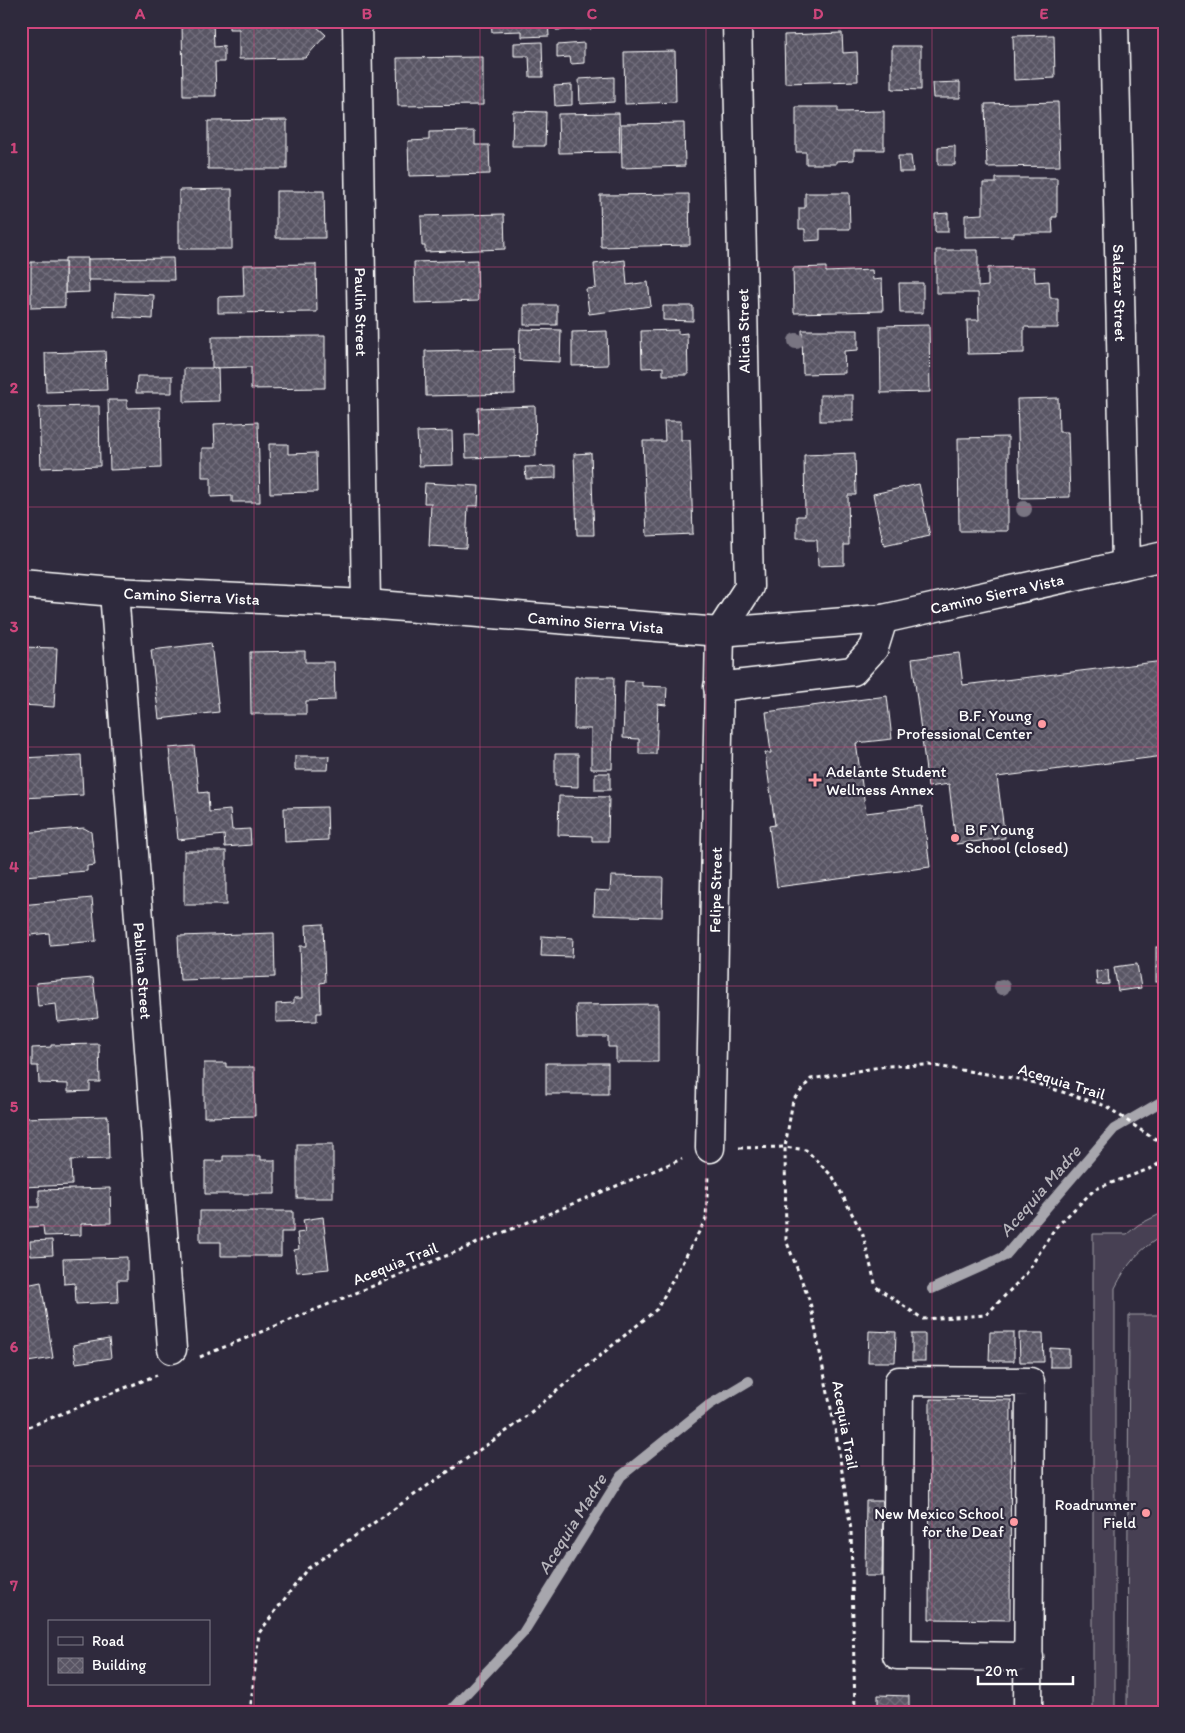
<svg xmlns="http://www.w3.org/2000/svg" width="1185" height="1733" font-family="Itim,sans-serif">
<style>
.grass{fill:#464152;stroke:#a2a0a8}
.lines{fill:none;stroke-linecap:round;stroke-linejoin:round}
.stream{stroke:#a7a6ad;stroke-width:10}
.building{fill:url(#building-cross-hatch);stroke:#fff}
.minor-casing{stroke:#fff;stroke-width:31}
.path{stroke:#fff;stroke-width:3;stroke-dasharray:4 4;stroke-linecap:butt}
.minor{stroke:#2f2a3d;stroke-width:28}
.tree{fill:#797582}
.grid{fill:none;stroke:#ce467c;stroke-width:1;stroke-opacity:0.55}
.poi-dot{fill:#ff9aa2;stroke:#2f2a3d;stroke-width:2}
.labels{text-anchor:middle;stroke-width:4.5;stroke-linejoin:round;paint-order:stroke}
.street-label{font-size:16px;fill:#fff;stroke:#2f2a3d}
.poi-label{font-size:16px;fill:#fff;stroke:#2f2a3d;text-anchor:end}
.water-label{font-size:18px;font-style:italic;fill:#b6b4bb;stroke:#2f2a3d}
.neatline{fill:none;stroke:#ce467c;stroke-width:2}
.grid-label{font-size:16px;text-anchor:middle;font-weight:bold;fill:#ce467c}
</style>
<defs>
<pattern id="building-cross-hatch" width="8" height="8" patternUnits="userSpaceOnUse" patternTransform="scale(1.25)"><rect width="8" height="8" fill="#595564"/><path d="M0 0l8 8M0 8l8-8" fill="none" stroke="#726e7b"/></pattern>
</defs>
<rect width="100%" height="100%" fill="#2f2a3d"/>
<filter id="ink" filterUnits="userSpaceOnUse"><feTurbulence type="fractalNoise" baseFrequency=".02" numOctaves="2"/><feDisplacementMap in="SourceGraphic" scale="10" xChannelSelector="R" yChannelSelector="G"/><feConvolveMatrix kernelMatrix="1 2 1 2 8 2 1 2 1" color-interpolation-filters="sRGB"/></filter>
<g filter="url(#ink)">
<g class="grass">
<path d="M1164 1212V1235C1140 1248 1127 1264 1115 1288V1712H1093V1234H1127L1138 1225Z"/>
<polygon points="1129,1315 1164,1315 1164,1712 1127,1712"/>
</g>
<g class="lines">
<g class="stream">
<polyline points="932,1289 1005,1256 1114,1129 1164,1100"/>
<polyline points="449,1712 523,1633 621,1476 709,1405 749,1381"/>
</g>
</g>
<g class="building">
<polygon points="182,21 213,21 214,47 224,46 224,62 215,62 216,96 183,96"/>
<polygon points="229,21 319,21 315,25 326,35 305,58 239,59 239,29 229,29"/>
<polygon points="491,21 548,21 549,36 522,37 522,31 492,32"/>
<polygon points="556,21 591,21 591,29 556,30"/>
<polygon points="842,33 843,53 857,52 858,81 785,83 784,35"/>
<polygon points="1054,35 1055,78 1014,80 1013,36"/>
<polygon points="542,42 543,77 530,77 529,56 514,56 514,43"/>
<polygon points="584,43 584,63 571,64 570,57 557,58 557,45"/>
<polygon points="892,46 921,46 921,90 892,89"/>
<polygon points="675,51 676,102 625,104 624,52"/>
<polygon points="483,57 483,105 398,106 397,58"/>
<polygon points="614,77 614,102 580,104 579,79"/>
<polygon points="960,82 960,98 933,98 932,83"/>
<polygon points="572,85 572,105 555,106 554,86"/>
<polygon points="1058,102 1060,166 987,167 985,104"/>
<polygon points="796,107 838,107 838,112 884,111 884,150 854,150 854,160 836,161 836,164 806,164 806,152 796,152"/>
<polygon points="513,111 546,112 545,146 512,146"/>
<polygon points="619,113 620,152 559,153 558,114"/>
<polygon points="287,120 287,169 208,169 208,121"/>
<polygon points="684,123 685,166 622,168 621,124"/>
<polygon points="475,131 475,145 489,145 490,174 409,176 408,141 429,140 429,132"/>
<polygon points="955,146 955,165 938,165 938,147"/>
<polygon points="898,156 911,156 913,172 899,172"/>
<polygon points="996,178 1057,178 1057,217 1052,217 1053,233 1014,233 1014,236 965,237 965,215 983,214 983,183 996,183"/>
<polygon points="232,189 232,249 179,249 179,190"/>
<polygon points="276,191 324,191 325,238 276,238"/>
<polygon points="805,193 849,193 850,229 820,229 820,240 805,241 805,229 799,229 799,208 805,208"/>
<polygon points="689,194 690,245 601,247 600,195"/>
<polygon points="948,213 948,232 935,232 935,214"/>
<polygon points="504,214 505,249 425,252 425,246 422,246 421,216"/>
<polygon points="936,250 978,250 978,287 988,286 988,268 1034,267 1035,282 1049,281 1050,298 1058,298 1058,328 1029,328 1029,327 1024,327 1024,353 968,354 967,320 979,320 978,293 936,293"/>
<polygon points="65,258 88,258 89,292 65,293"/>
<polygon points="173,258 174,280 88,280 88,259"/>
<polygon points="477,260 478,301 415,303 414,262"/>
<polygon points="625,260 627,285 648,282 651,306 589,314 586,289 596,288 594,264"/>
<polygon points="31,262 65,262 65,307 31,308"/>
<polygon points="316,264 317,312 218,313 218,297 244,296 243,265"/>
<polygon points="826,267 826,272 872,270 873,280 882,279 883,311 794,313 793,268"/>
<polygon points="899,283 923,283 923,313 900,313"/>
<polygon points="115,293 154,295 153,319 114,317"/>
<rect x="524" y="305" width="33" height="20"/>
<polygon points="663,306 693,306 693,321 663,320"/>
<polygon points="929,325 930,392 881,393 880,326"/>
<polygon points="520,329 561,330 560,362 519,360"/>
<polygon points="678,330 678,334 687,333 688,375 663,375 663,367 642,368 641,331"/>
<polygon points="802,330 858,330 858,350 844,351 845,373 803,374"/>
<polygon points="607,331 608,365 572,366 572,332"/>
<polygon points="325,336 325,388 251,389 251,367 212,368 212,337"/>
<polygon points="514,349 515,394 426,396 425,351"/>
<polygon points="105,351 107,390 46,392 45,353"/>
<polygon points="184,368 218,368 219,401 184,402"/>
<polygon points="137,376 172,376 172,393 136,393"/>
<rect x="820" y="395" width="33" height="26"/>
<polygon points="1058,398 1059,432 1068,432 1070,497 1020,498 1017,399"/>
<polygon points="108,400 127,400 127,408 160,407 161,468 110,470"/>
<polygon points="99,406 100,466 41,468 39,407"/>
<polygon points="535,406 536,456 466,458 465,435 479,435 478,408"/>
<polygon points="664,421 681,421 681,440 690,440 693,534 647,536 643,441 665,441"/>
<polygon points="258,422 260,502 232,502 232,496 211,497 211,477 202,477 202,448 215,448 214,424"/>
<polygon points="452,431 453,465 419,466 417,432"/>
<polygon points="1008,437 1008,531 959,531 958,438"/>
<polygon points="269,444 288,444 288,454 316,453 317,492 270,493"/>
<polygon points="591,453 594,535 577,535 574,454"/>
<polygon points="855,453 856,495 848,495 849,545 844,545 844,565 818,566 817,540 806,540 806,538 797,538 797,516 805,516 804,455"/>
<polygon points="556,466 556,478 526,479 525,467"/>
<polygon points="425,483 479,486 478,506 468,506 466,548 429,546 431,503 424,503"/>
<polygon points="919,484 930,536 884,546 873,494"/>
<polygon points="211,643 219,712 159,719 151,650"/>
<polygon points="21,647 57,648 54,707 21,705"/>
<polygon points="305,651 305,662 334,662 335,700 306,701 306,714 251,714 250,652"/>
<polygon points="959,653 963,685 1164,661 1164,756 997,777 1005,838 956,844 949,784 928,787 912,659"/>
<polygon points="575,677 614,677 612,769 591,769 591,729 574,729"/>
<polygon points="625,681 642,682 642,686 667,687 666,705 658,704 656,754 639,754 639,739 623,738"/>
<polygon points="887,696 892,739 856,743 866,813 922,806 930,867 777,887 769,826 775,825 765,753 771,753 766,712"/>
<polygon points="194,746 199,793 208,792 209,812 230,810 232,830 250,829 251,845 225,847 224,835 178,840 169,748"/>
<polygon points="555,754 578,754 578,787 555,786"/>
<polygon points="81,755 83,795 21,798 21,758"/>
<polygon points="295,756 329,756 328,770 295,770"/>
<rect x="595" y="773" width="15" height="17"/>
<polygon points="559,796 609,797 608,841 592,841 592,836 558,835"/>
<polygon points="327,807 328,840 285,842 284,808"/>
<polygon points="84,828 91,832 95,865 87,866 87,871 24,876 21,860 21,833"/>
<rect x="184" y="851" width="42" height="54"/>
<polygon points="611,876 663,877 662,917 594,915 595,890 610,891"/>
<polygon points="92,898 96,941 50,945 49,933 21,936 21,905"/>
<polygon points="323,924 325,982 320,983 321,1013 317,1013 317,1021 276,1022 276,1004 294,1003 294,998 302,998 300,946 307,946 306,925"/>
<polygon points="274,933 275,977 180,980 178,936"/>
<polygon points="542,936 573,938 572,957 541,956"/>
<rect x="1156" y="947" width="8" height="18"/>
<polygon points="1137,964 1141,988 1118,991 1114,967"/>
<rect x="1156" y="967" width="8" height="15"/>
<polygon points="1108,970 1109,984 1097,985 1096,971"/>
<polygon points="93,978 98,1018 58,1022 56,1004 38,1006 36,983"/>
<polygon points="658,1004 658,1062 616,1062 616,1047 608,1047 608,1037 577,1037 576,1005"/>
<polygon points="99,1044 100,1082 90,1082 90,1091 68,1092 68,1084 39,1083 38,1066 32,1066 32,1048 51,1047 51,1045"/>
<polygon points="204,1063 226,1063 226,1067 254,1067 255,1116 204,1117"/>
<rect x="546" y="1063" width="62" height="31"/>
<polygon points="108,1116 109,1159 71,1160 72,1185 21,1187 21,1118"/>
<rect x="297" y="1144" width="36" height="54"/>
<polygon points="223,1156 261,1156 261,1160 275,1160 275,1194 205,1194 205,1161 223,1161"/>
<polygon points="110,1188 111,1223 81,1224 81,1235 44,1236 43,1226 27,1227 27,1207 39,1207 39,1190"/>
<polygon points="200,1211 293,1211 293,1232 281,1232 281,1256 221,1256 221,1242 200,1242"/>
<polygon points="323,1217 329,1269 297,1272 294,1250 299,1249 297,1233 305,1232 303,1220"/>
<polygon points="52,1240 53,1255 31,1256 30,1241"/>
<polygon points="127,1257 127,1280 117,1280 118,1302 76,1304 75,1283 64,1284 63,1259"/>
<polygon points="41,1282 53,1358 21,1363 21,1299 23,1299 21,1286"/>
<polygon points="869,1331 896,1332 895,1362 868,1362"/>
<polygon points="990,1332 1014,1332 1014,1361 989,1361"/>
<polygon points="1019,1333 1043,1333 1044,1362 1020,1362"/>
<rect x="912" y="1334" width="13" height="27"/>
<polygon points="109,1339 111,1358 76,1363 73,1345"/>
<polygon points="1050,1348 1069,1349 1069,1367 1050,1367"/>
<polygon points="930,1399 1011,1400 1010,1620 929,1619"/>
<polygon points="866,1501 883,1501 882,1576 865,1576"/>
<polygon points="878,1695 909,1696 909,1712 878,1712"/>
</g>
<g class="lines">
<g class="minor-casing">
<g id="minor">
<path id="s1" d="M357 21 366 604"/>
<path id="s2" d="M1114 21 1126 564"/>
<path id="s3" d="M21 584 114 592 366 604 720 632 883 619 1164 556"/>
<path id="s4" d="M114 592 172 1349"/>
<polyline points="718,687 853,671 874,648 883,619"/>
<path id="s5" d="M710 1148 720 632 749 587 737 21"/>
<polyline points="1028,1712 1030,1382 899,1381 897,1655 1029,1657"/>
</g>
</g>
<g class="path">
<polyline points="739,1148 785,1147 793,1100 811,1079 886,1066 929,1065 1025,1080 1106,1106 1148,1135 1164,1143"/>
<polyline points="200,1357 682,1159"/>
<polyline points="21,1430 157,1375"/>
<polyline points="250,1712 259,1633 307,1569 514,1426 657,1309 706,1219 708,1176"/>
<polyline points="855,1712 851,1530 837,1439 810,1302 786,1240 785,1147 806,1150 833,1177 863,1235 876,1287 923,1319 986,1315 1026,1274 1055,1228 1095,1189 1152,1168 1164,1160"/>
</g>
<use href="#minor" class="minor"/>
</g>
<g class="tree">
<circle cx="796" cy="341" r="8"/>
<circle cx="1024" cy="509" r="8"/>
<circle cx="1002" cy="987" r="8"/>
</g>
</g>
<path class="grid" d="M254 21V1712M480 21V1712M706 21V1712M932 21V1712M21 267H1164M21 507H1164M21 747H1164M21 986H1164M21 1226H1164M21 1466H1164"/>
<g class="poi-dot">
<circle cx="1042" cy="724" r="5"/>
<path d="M812.5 772.5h5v5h5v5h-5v5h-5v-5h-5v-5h5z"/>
<circle cx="955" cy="838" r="5"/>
<circle cx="1146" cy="1513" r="5"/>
<circle cx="1014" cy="1522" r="5"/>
</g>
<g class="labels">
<g class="street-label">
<text dy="6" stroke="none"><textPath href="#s2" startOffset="272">Salazar Street</textPath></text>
<text dy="6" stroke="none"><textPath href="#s1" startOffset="291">Paulin Street</textPath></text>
<text transform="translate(743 331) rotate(-91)" y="6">Alicia Street</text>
<text dy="6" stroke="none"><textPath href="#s3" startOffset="981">Camino Sierra Vista</textPath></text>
<text dy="6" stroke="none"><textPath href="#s3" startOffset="171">Camino Sierra Vista</textPath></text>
<text dy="6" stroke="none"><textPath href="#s3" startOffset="576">Camino Sierra Vista</textPath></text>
<text dy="6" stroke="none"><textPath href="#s5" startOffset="258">Felipe Street</textPath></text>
<text dy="6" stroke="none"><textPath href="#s4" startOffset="380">Pablina Street</textPath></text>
<text transform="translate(1062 1081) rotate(17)" y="6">Acequia Trail</text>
<text transform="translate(395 1263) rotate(-22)" y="6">Acequia Trail</text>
<text transform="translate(846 1425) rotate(80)" y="6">Acequia Trail</text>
</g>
<g class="poi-label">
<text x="1032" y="721">B.F. Young<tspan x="1032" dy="18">Professional Center</tspan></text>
<text x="826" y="777" text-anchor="start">Adelante Student<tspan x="826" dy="18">Wellness Annex</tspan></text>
<text x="965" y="835" text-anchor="start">B F Young<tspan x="965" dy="18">School (closed)</tspan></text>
<text x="1136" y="1510">Roadrunner<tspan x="1136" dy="18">Field</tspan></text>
<text x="1004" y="1519">New Mexico School<tspan x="1004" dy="18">for the Deaf</tspan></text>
</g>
<g class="water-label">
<text transform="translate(1040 1191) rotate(-49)" y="6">Acequia Madre</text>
<text transform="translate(572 1524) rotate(-58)" y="6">Acequia Madre</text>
</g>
</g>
<rect width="1185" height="1733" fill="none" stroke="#2f2a3d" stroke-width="55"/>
<rect x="48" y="1620" width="162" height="65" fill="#2f2a3d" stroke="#827f8b"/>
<rect x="58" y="1637" width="25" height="8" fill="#2f2a3d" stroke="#827f8b"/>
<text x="92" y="1646" font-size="15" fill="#ffffff">Road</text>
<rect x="58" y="1658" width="25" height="15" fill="url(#building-cross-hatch)" stroke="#827f8b"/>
<text x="92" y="1670" font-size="15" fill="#ffffff">Building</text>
<path d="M978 1676v8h95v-8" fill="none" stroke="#ffffff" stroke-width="2.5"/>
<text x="985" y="1676" font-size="15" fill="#ffffff" stroke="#2f2a3d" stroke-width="4" paint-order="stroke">20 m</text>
<rect x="28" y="28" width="1130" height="1678" class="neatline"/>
<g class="grid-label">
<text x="140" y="19">A</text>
<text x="367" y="19">B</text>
<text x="592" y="19">C</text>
<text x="818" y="19">D</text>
<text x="1044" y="19">E</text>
<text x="14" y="153">1</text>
<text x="14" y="393">2</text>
<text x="14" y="632">3</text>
<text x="14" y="872">4</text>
<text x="14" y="1112">5</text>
<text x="14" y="1352">6</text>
<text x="14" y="1591">7</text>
</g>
</svg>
